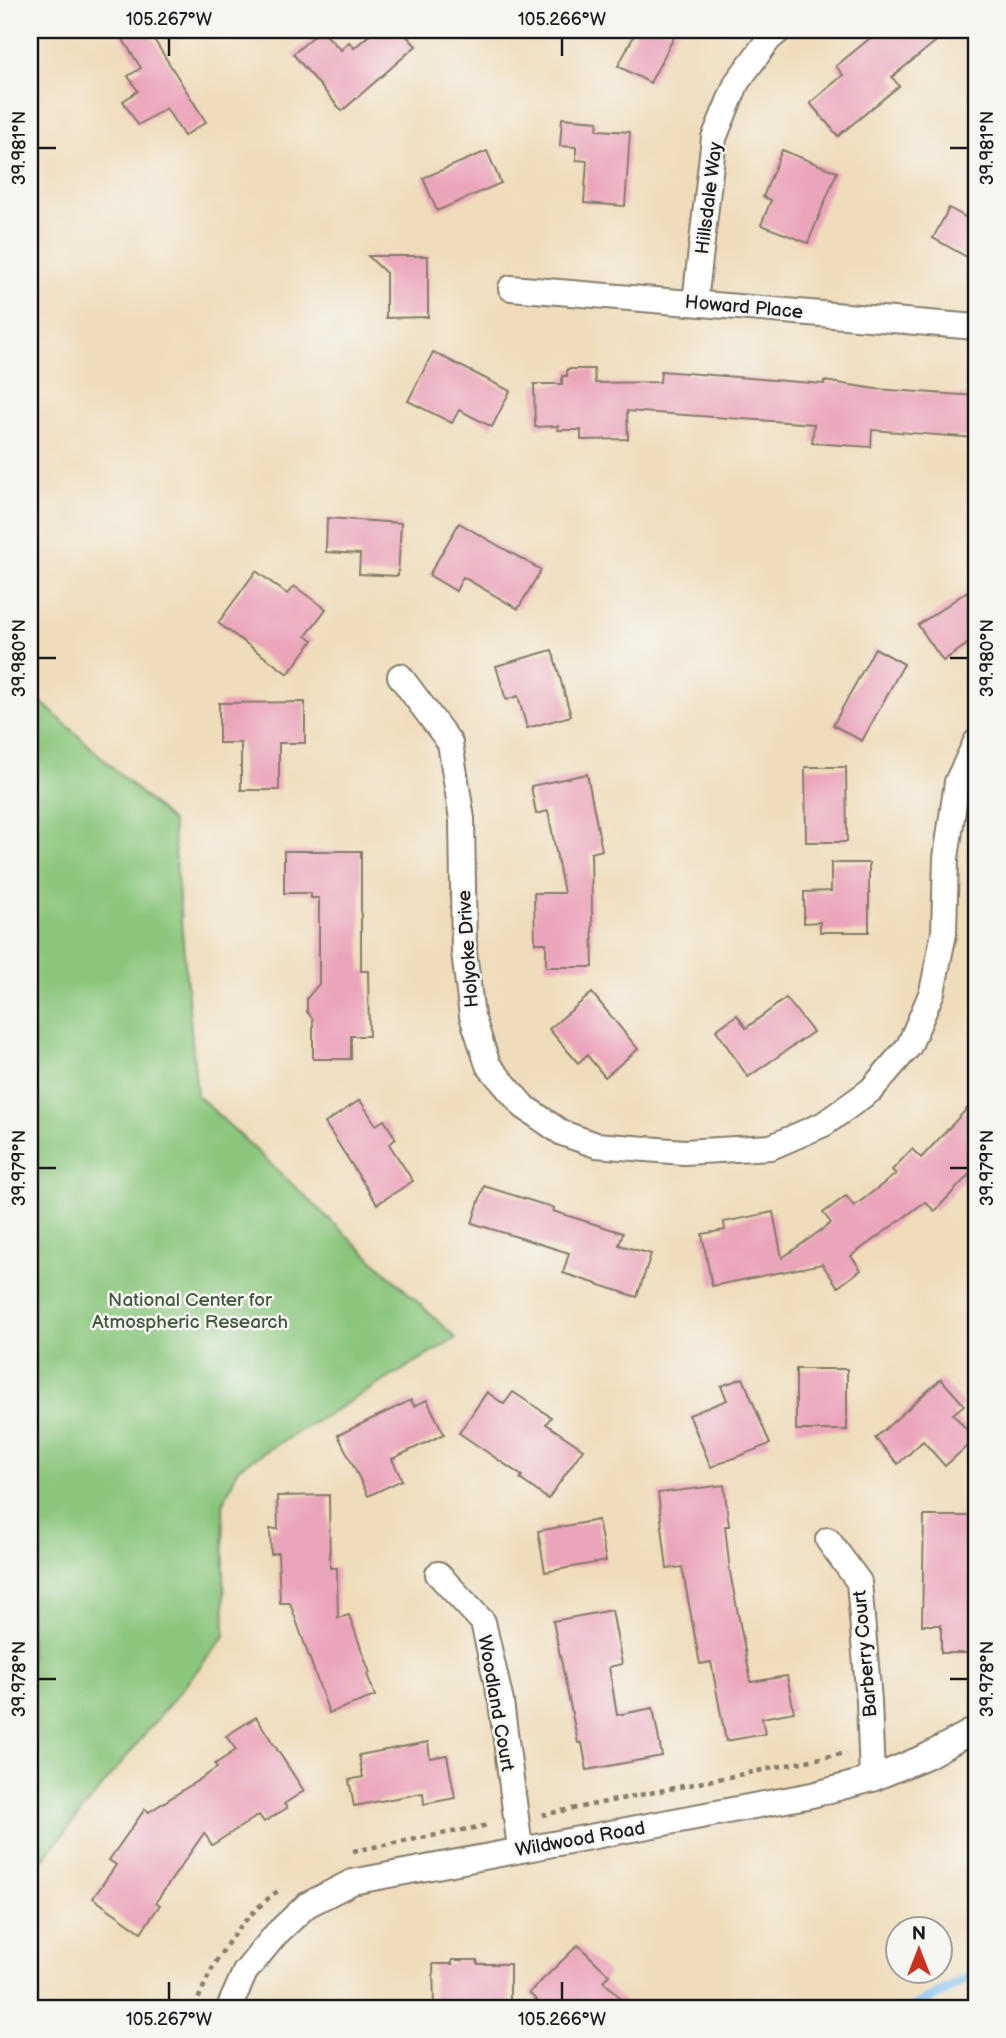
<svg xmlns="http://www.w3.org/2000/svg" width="1006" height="2038" font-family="'Balsamiq Sans',sans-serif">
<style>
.green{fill:#8ac67b;stroke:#53714c;stroke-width:2}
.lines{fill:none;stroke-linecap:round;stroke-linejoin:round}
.stream{stroke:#78bdef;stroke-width:10}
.building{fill:#eba5ba}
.minor-casing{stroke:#867c6b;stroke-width:28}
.path{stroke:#867c6b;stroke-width:4.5;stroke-dasharray:5 5;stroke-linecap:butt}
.minor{stroke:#fff;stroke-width:24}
.ticks{fill:none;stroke:#1c1c1c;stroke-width:2.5}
.labels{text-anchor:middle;stroke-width:5;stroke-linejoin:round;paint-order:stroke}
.street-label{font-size:19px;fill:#1c1c1c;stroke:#f6f6f2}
.park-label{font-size:19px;fill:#42583d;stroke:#f6f6f2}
.neatline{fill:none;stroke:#1c1c1c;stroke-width:2.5}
.ticks-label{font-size:18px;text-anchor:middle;fill:#1c1c1c}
</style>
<rect width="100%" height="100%" fill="#f6f6f2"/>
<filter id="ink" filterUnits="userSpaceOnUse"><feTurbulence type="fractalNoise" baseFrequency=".0143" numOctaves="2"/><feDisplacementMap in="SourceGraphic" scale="14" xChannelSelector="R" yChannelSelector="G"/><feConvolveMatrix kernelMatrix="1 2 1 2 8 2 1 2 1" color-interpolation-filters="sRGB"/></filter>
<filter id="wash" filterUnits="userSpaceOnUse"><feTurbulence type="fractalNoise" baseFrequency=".00686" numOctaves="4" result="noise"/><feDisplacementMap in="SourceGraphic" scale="28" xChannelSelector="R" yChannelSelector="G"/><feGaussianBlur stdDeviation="1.57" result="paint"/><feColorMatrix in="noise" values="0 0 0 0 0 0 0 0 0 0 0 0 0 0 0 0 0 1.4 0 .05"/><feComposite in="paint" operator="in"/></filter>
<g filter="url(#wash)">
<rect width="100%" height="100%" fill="#efdcba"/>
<polygon class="green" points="30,513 38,699 172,822 197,1095 456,1338 238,1468 223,1505 225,1636 34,1870 30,1904"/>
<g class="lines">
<polyline class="stream" points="913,2008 970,1977 976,1976"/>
</g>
<g id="blocks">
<g class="building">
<polygon points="117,30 148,30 206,122 184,136 166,108 138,125 123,101 138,91 128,76 141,68"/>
<polygon points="321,30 341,50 349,42 354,48 375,30 401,30 416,46 342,111 293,54"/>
<polygon points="637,30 678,30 650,83 618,66"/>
<polygon points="880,30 950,30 892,77 899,86 838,136 810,103 843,75 836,66"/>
<polygon points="562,118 598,121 597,130 630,132 625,206 584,203 587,161 576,160 576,147 560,146"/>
<polygon points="782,150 837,172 808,243 761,225 771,200 763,197"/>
<polygon points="487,151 501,183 437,211 423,178"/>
<polygon points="949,208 976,223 976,262 933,238"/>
<polygon points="368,256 428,256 428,317 386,318 386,273"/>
<polygon points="433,352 510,391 492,427 459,410 452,423 408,401"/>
<polygon points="567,369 594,369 595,383 660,382 661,371 824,384 824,381 876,389 976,396 976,438 872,430 871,447 812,443 814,424 627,411 628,439 581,440 581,430 558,430 558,426 535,427 534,384 562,384 562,376 567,376"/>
<polygon points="327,518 401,523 398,576 359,574 360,554 326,552"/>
<polygon points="459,523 541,570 518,609 463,577 456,591 429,575"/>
<polygon points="256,571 287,594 294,586 326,609 306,636 313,640 288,674 218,623"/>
<polygon points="968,591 976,604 976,638 943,661 918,625"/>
<polygon points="875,648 904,664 862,741 833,725"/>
<polygon points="552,650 571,716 527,728 518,696 506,700 496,666"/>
<polygon points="305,702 305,743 279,743 279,790 241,790 241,743 219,743 219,703"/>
<polygon points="805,767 846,767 847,842 806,842"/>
<polygon points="587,774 602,850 591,853 593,967 546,967 546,943 535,943 534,893 564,893 548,811 536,814 531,786"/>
<polygon points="284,851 361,851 361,971 368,971 369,1036 351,1036 351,1059 313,1059 313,1019 307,1012 307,998 319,984 319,898 311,898 311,893 284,893"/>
<polygon points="831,863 869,863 869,932 820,932 820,922 804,923 804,892 831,891"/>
<polygon points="592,993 638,1049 605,1077 587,1055 578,1063 549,1029"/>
<polygon points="786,998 813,1032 748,1077 716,1030 737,1015 746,1028"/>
<polygon points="976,1099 976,1167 935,1211 925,1202 851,1256 861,1270 838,1287 822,1264 712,1286 702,1234 725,1230 724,1222 773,1212 782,1258 831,1223 823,1213 846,1196 854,1206 896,1174 892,1170 912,1149 921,1158"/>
<polygon points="360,1100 376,1125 384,1120 396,1139 389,1144 413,1181 377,1204 325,1123"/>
<polygon points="484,1186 554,1208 553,1211 623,1233 619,1245 651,1254 637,1297 563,1273 569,1253 472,1223"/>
<rect x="796" y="1369" width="51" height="61"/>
<polygon points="743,1378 770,1444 711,1467 689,1415 727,1400 721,1386"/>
<polygon points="941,1379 964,1405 953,1414 975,1439 945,1466 923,1441 898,1464 875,1438"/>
<polygon points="487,1392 504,1404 513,1392 551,1417 546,1424 583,1449 548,1499 520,1479 522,1476 459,1433"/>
<polygon points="411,1400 414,1406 427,1400 444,1434 392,1459 402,1480 368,1496 338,1435"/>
<polygon points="724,1485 729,1526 725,1526 730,1572 751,1682 787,1676 794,1712 762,1718 765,1734 726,1741 711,1662 700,1664 682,1567 667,1569 658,1493"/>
<polygon points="329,1495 330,1568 337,1568 338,1618 349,1615 370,1673 367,1674 375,1696 329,1713 290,1603 280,1603 278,1553 271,1554 270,1529 278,1529 277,1496"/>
<polygon points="924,1516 975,1516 976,1653 941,1653 941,1625 922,1625"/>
<polygon points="598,1520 606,1561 545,1572 538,1531"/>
<polygon points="612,1610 622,1664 609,1667 617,1715 653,1708 662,1756 587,1770 582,1743 578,1743 553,1621"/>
<polygon points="256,1717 304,1791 284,1804 287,1808 264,1822 259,1815 212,1845 204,1833 156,1902 160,1905 141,1932 93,1898 116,1865 109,1860 145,1809 149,1812 217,1768 215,1764 236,1750 226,1736"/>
<polygon points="428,1742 430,1758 447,1755 455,1798 424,1804 423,1793 354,1806 349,1780 363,1777 359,1755"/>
<polygon points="578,1945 609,1975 603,1981 631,2008 545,2008 529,1993"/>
<polygon points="452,1960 477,1960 478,1964 510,1964 510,2008 434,2008 433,1964 452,1964"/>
</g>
</g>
</g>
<g filter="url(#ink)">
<use href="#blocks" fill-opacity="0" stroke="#867c6b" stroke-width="2"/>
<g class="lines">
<g class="minor-casing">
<g id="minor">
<polyline points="511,288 976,327"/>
<polyline points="695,302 714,138 737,82 769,39 780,30"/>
<polyline points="400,676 450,743 462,819 464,952 472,1016 488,1065 523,1106 562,1133 596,1145 684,1152 771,1147 824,1124 871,1090 909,1046 932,992 944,933 946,858 957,782 976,742"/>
<polyline points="828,1540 859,1582 869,1701 872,1779"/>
<polyline points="438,1574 483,1622 501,1702 520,1848"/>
<polyline points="229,2008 245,1972 276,1934 307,1905 352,1882 812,1795 872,1779 927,1756 976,1729"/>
</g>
</g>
<g class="path">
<polyline points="542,1815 846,1753"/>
<polyline points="353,1851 489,1825"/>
<path d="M195 2008C212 1962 237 1921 278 1891"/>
</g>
<use href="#minor" class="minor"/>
</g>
</g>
<path class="ticks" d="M169 38V56M562 38V56M38 148H56M950 148H968M38 658H56M950 658H968M38 1168H56M950 1168H968M38 1679H56M950 1679H968M169 1982V2000M562 1982V2000"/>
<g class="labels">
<g class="street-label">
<text transform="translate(708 198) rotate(-83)" y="7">Hillsdale Way</text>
<text transform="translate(744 306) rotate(5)" y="7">Howard Place</text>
<text transform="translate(467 949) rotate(-94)" y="7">Holyoke Drive</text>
<text transform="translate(864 1654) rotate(-95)" y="7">Barberry Court</text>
<text transform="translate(497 1703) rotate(80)" y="7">Woodland Court</text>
<text transform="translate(580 1838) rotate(-10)" y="7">Wildwood Road</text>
</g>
<g class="park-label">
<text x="190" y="1306">National Center for<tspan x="190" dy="22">Atmospheric Research</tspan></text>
</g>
</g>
<rect width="1006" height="2038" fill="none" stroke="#f6f6f2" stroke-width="77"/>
<g transform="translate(919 1950)"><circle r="33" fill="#f6f6f2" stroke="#9f9f9c" stroke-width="2"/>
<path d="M0-5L12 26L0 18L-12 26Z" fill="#c8321e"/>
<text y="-10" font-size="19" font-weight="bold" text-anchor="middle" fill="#1c1c1c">N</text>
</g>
<rect x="38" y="38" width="930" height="1962" class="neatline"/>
<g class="ticks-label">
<text x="169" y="25">105.267°W</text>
<text x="562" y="25">105.266°W</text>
<text transform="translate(19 148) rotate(-90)" y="6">39.981°N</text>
<text transform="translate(987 148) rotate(-90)" y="6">39.981°N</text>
<text transform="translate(19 658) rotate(-90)" y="6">39.980°N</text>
<text transform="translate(987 658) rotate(-90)" y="6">39.980°N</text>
<text transform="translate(19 1168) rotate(-90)" y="6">39.979°N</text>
<text transform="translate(987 1168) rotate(-90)" y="6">39.979°N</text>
<text transform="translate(19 1679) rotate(-90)" y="6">39.978°N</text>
<text transform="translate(987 1679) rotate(-90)" y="6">39.978°N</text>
<text x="169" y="2025">105.267°W</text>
<text x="562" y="2025">105.266°W</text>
</g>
</svg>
